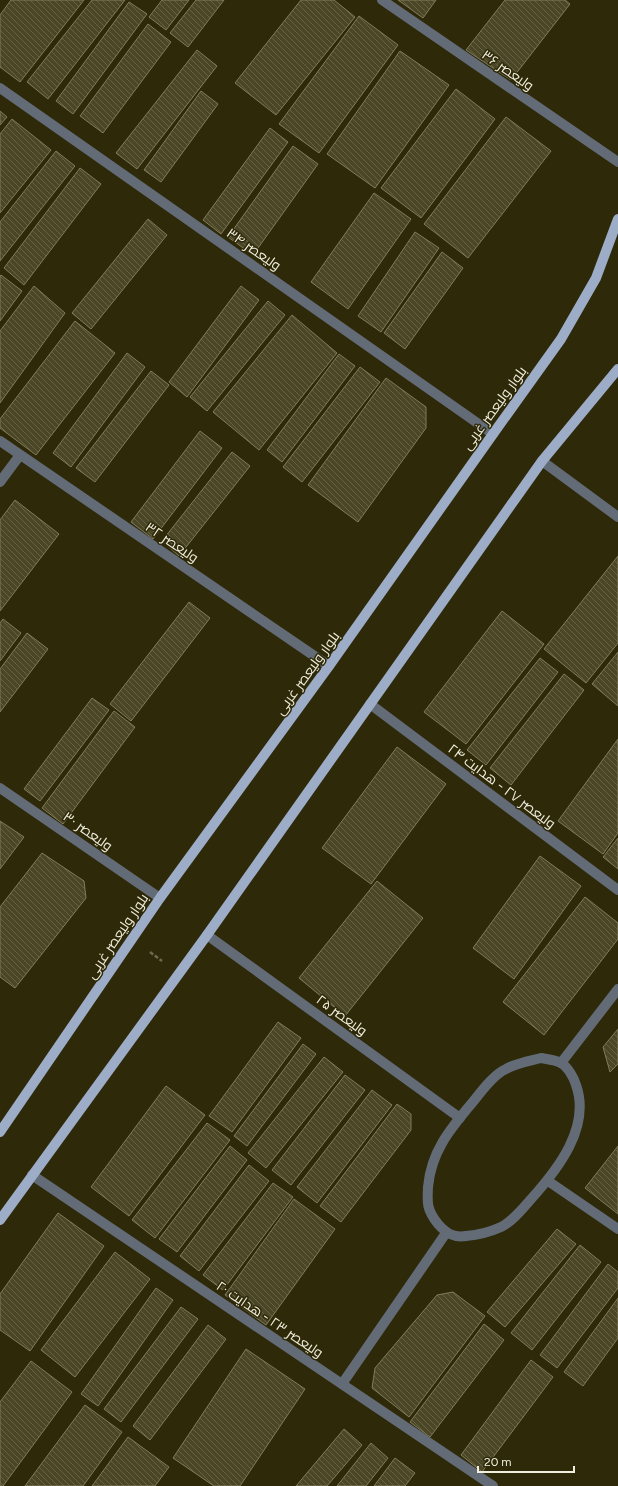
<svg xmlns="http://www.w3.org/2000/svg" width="618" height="1486" font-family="Figtree,Cairo,sans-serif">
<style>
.building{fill:url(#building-back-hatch);stroke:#817c5b}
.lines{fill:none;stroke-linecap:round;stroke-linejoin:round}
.path{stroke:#6e6a4f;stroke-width:2.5;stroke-dasharray:4 2;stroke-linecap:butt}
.minor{stroke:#636b77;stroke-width:10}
.major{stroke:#9dadc7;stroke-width:10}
.labels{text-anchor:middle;stroke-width:3;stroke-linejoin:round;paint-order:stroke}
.street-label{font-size:14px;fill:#f0eedc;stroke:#2e2909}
</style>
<defs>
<pattern id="building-back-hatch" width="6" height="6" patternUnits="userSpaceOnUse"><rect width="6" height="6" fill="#4a4626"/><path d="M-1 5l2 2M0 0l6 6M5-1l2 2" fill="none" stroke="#646145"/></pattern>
</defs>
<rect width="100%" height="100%" fill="#2e2909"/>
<g class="building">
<polygon points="11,0 84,0 20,82 0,67 0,15"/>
<polygon points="92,0 125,0 48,99 27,82"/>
<polygon points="162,0 189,0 166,30 149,17"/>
<polygon points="196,0 224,0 188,47 170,33"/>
<polygon points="301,0 334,0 355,17 276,115 235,83"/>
<polygon points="398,0 436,0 423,18"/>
<polygon points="505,0 565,0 570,4 511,80 466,50"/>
<polygon points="129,2 147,14 73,114 56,101"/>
<polygon points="359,16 398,45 319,153 279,124"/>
<polygon points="148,24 171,42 103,133 80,116"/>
<polygon points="197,50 217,66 137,169 116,153"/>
<polygon points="400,51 449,85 375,188 327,154"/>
<polygon points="456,89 495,119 421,218 381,188"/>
<polygon points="201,91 218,104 161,182 144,170"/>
<polygon points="0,111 7,117 0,125"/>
<polygon points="506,117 551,151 468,258 424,224"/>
<polygon points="12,119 51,150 0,213 0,134"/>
<polygon points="270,128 288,142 221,234 203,220"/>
<polygon points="293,146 318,164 253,255 228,237"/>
<polygon points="56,151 75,166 0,261 0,222"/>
<polygon points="80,168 101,184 24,285 4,268"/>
<polygon points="374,193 411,219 348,309 311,282"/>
<polygon points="148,219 167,235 91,329 72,313"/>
<polygon points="415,232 439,248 381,332 358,316"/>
<polygon points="442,252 463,268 405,349 384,333"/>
<polygon points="1,275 22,291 0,321 0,276"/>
<polygon points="34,286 65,313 0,403 0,331"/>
<polygon points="241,286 259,300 187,397 169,382"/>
<polygon points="268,301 285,315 207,411 190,397"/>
<polygon points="292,315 337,353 259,450 213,412"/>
<polygon points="75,321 115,353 36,455 0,428 0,419"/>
<polygon points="127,353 145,367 71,467 53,453"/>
<polygon points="339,354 355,366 282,462 267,450"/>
<polygon points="360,367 380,382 302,482 283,467"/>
<polygon points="151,371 169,385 95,482 76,468"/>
<polygon points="386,378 426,407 426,428 358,522 308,485"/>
<polygon points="200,431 222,448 153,539 131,522"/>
<polygon points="232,452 250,466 179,556 162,541"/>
<polygon points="15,500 59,534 0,611 0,520"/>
<polygon points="618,556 618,643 586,683 544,649"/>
<polygon points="189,602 210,618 131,721 110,704"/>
<polygon points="502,611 544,644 466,744 424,712"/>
<polygon points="3,619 21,633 0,661 0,623"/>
<polygon points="27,633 48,649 0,712 0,669"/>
<polygon points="618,652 618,706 592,684"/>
<polygon points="540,658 558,672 486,765 467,750"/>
<polygon points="564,674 584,690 511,785 490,768"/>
<polygon points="92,698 109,710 40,801 24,789"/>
<polygon points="114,711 135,727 63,824 42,808"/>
<polygon points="618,739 618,833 603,854 558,821"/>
<polygon points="397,747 446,784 371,884 322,848"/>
<polygon points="0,821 24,837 0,869"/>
<polygon points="618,838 618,869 603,857"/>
<polygon points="42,853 84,881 86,898 15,988 0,977 0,907"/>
<polygon points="540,856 581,886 514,979 473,948"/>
<polygon points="377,881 423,918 345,1016 299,978"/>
<polygon points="585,897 618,923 618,939 544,1035 503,1002"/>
<polygon points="278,1022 301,1038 232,1132 209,1116"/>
<polygon points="618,1029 618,1064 610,1072 603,1047"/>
<polygon points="303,1044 316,1054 247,1146 234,1136"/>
<polygon points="324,1057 343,1072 266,1168 248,1153"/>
<polygon points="345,1075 365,1090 291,1185 272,1170"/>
<polygon points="166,1086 205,1115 129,1216 91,1187"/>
<polygon points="372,1090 392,1105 317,1203 297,1187"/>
<polygon points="397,1104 411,1114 411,1130 341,1222 320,1206"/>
<polygon points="207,1123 230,1140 155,1238 132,1220"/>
<polygon points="230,1146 247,1160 177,1252 159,1239"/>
<polygon points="618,1146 618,1214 585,1188"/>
<polygon points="249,1165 269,1181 199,1271 180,1256"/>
<polygon points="273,1183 293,1197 223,1290 203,1275"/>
<polygon points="294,1199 335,1229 266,1325 225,1295"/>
<polygon points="58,1213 104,1246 30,1351 0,1330 0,1294"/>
<polygon points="557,1229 576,1244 505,1327 487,1312"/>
<polygon points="580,1245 601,1262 532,1350 511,1333"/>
<polygon points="115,1252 150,1279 75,1377 41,1350"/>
<polygon points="608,1264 618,1272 618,1288 557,1368 540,1355"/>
<polygon points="156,1288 173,1300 98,1406 81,1394"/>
<polygon points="453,1292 485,1316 409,1417 372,1388 375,1368 437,1295"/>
<polygon points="618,1298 618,1338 583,1386 564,1372"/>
<polygon points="181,1307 198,1319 121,1422 104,1409"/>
<polygon points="484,1324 504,1340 430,1437 410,1422"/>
<polygon points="208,1325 226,1339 150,1440 133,1426"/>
<polygon points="246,1349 305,1389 240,1486 214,1486 173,1458"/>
<polygon points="531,1360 553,1377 482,1472 461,1455"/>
<polygon points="31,1361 72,1392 3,1486 0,1486 0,1402"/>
<polygon points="85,1405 122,1432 83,1486 25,1486"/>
<polygon points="344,1429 362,1445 327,1486 296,1486"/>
<polygon points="128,1437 169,1467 155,1486 92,1486"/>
<polygon points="371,1443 388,1458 366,1486 337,1486"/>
<polygon points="395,1458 415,1473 405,1486 374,1486"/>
</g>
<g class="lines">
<polyline class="path" points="150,952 162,961"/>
<g class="minor">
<polyline points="382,0 618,162"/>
<polyline points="0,88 493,434"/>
<polyline points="0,441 329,666"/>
<polyline points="542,461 618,517"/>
<polyline points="0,482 20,455"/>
<polyline points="370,704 618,890"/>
<polyline points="0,788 160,898"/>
<polyline points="207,935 460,1118"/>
<path d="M541 1058C546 1059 556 1060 561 1063 568 1067 574 1078 576 1085 591 1127 558 1169 532 1198 523 1208 513 1221 501 1227 490 1232 478 1235 466 1236 453 1238 446 1233 438 1224 427 1210 427 1204 428 1187 431 1152 450 1129 472 1103 481 1092 493 1075 506 1069 516 1063 529 1061 541 1058Z"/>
<polyline points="561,1063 618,989"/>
<polyline points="32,1175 493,1486"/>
<polyline points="548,1181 618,1229"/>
<polyline points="342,1384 446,1233"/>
</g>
<g class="major">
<polyline points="0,1132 160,898 329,666 493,434 561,339 596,278 618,219"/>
<polyline points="0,1220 207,935 542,461 618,369"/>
</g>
</g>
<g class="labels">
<g class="street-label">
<text transform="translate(508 70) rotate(35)" y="5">ولیعصر ۳۶</text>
<text transform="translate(254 249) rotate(35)" y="5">ولیعصر ۳۴</text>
<text transform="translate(494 408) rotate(-54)" y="5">بلوار ولیعصر غربی</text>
<text transform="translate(172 542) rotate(34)" y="5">ولیعصر ۳۲</text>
<text transform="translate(307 673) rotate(-54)" y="5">بلوار ولیعصر غربی</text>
<text transform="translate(502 786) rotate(37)" y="5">ولیعصر ۲۷ - هدایت ۲۴</text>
<text transform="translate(88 831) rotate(35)" y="5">ولیعصر ۳۰</text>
<text transform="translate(117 936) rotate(-56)" y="5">بلوار ولیعصر غربی</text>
<text transform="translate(342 1015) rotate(36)" y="5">ولیعصر ۲۵</text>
<text transform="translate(270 1319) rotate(34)" y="5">ولیعصر ۲۳ - هدایت ۲۰</text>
</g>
</g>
<path d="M478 1466v6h96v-6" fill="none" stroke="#f0eedc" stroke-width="2"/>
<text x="484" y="1466" font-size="12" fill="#f0eedc" stroke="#2e2909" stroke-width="3" paint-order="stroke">20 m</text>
</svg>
